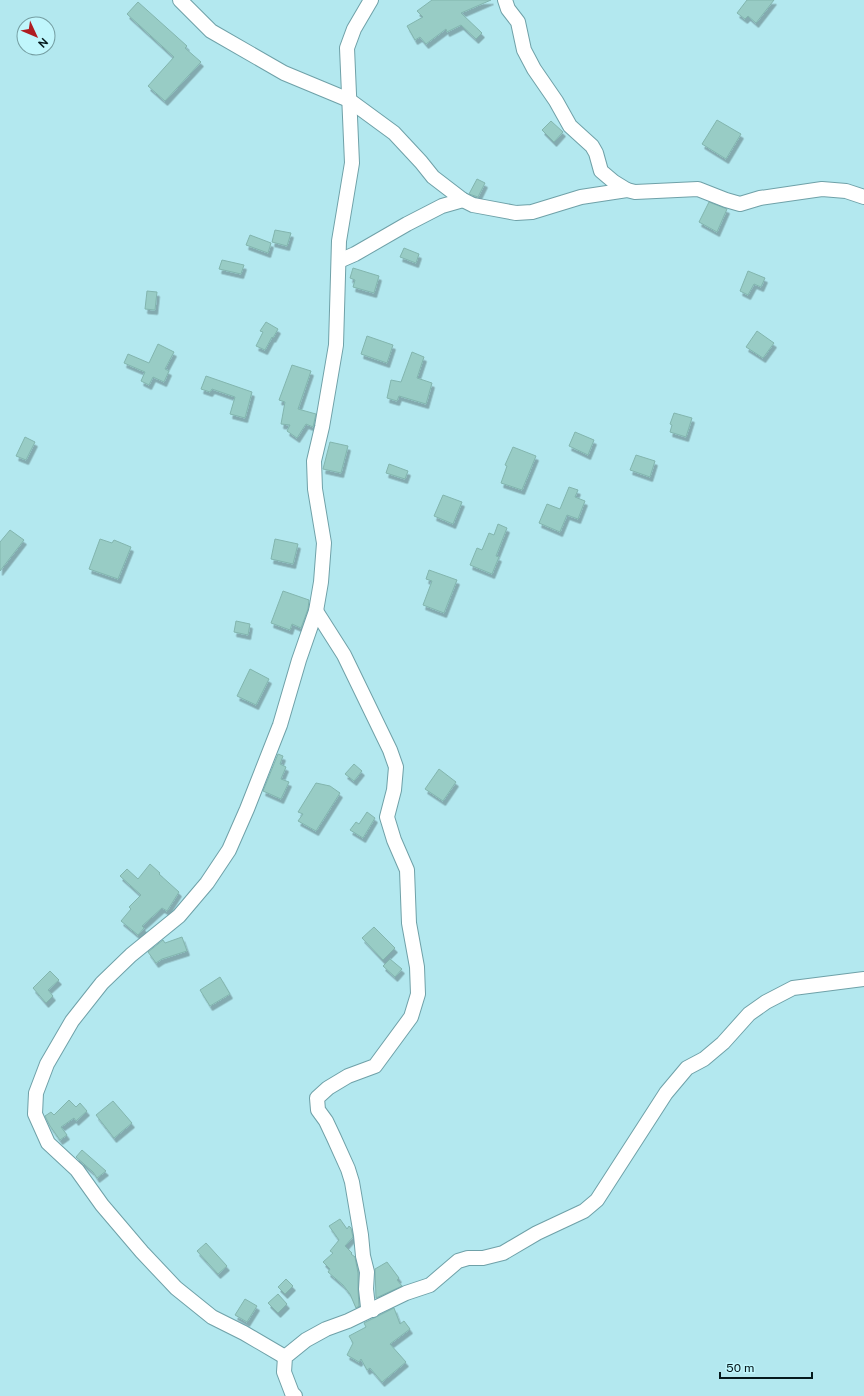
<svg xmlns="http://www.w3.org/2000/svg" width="864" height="1396" font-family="'Public Sans',sans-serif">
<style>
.building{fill:#98ccc5;stroke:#82b5ae;filter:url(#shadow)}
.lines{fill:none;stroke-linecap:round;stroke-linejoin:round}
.minor-casing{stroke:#6fa1a8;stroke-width:16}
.minor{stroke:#fff;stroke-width:14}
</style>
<defs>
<filter id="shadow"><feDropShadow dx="2.5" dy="4.5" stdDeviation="0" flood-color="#0004"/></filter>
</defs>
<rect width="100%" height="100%" fill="#b3e8ef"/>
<g class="building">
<polygon points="432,0 491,0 461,13 482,33 476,39 461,25 447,32 446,29 426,44 420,37 415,40 407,26 423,17 417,11"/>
<polygon points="747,0 774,0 756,23 748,16 745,19 737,13"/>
<polygon points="138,2 187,46 185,48 201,62 165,101 148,86 174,57 127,14"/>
<polygon points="717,120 741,134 726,159 702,144"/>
<polygon points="551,121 563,132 554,142 542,130"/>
<polygon points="477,179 485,183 478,197 469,194"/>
<polygon points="709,202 727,209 717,232 699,222"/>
<polygon points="275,230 291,233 287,246 272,242"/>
<polygon points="250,235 271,243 268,253 246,245"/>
<polygon points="404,248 419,254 416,263 400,257"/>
<polygon points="222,260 244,265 241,274 219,269"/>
<polygon points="353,268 379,276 374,293 353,287 355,280 350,278"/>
<polygon points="748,271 765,278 761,287 754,284 748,295 740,291"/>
<polygon points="147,291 157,292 155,310 145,309"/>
<polygon points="266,322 278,329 273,338 272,337 265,350 256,346 263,332 260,331"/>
<polygon points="757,331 774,343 763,358 746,347"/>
<polygon points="367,336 393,345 387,363 361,354"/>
<polygon points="158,344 174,352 165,369 169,371 164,382 153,377 149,385 141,381 145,372 124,363 128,354 149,363"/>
<polygon points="412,352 424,357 417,378 432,383 426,404 399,396 397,401 387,398 391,380 401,382"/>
<polygon points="292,365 311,371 298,409 316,414 313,427 306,424 297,438 287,431 290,425 281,424 285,402 279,400"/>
<polygon points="206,376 252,392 245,418 230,414 235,397 212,389 210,392 201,389"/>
<polygon points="674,413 692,418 686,437 670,432 672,425 670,424"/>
<polygon points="575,432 594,440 588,455 569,446"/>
<polygon points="25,437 35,442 26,460 16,456"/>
<polygon points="330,442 348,446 341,473 323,469"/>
<polygon points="513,447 536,456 522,490 501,483 507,466 505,465"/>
<polygon points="636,455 655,461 650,477 630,470"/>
<polygon points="389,464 408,471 405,479 386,473"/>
<polygon points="569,487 578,490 575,497 585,501 578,519 567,515 560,532 539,523 547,504 560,509"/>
<polygon points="443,495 462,502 453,524 434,516"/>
<polygon points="498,524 507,528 496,556 499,557 492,574 470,565 477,548 482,550 489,533 494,535"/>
<polygon points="10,530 24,540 0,571 0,542"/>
<polygon points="100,539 112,543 114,540 131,547 118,579 89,569"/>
<polygon points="275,539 298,544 293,564 271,559"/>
<polygon points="429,570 457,580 444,613 423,605 432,581 426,579"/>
<polygon points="283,591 309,600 308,609 301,628 292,624 290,630 271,623"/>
<polygon points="236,621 250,624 248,635 234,632"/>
<polygon points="250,669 269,679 256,705 237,696"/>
<polygon points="278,754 283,756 280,764 286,767 281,779 289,782 281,799 263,791"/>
<polygon points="354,764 362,771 354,781 345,774"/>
<polygon points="439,769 456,782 443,801 425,789"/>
<polygon points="316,783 330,786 340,793 316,831 298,821 303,814 298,812"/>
<polygon points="367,812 375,818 363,838 350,830 356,822 359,824"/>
<polygon points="150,864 160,873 159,874 179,892 167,911 162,908 142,926 144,928 138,935 121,921 131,909 129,907 141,895 120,876 127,869 138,879"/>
<polygon points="374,927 395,948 383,960 362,938"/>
<polygon points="182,937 187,951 162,959 156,963 148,952 163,940 165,943"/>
<polygon points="390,959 402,969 395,977 383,966"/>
<polygon points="50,971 59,980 48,990 53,996 46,1003 33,988"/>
<polygon points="220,977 230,994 210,1006 200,990"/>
<polygon points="69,1100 76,1107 80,1103 87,1111 76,1121 74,1118 61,1127 67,1135 60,1140 50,1126 45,1116 51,1112 54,1115"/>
<polygon points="113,1101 132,1123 114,1138 96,1115"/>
<polygon points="82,1150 106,1171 97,1178 93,1172 76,1157"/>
<polygon points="340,1219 347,1229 349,1226 351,1228 353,1237 345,1246 352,1253 351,1254 355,1257 358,1273 358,1290 359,1306 356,1308 350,1294 343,1285 328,1272 330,1269 323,1262 333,1253 330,1251 339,1240 329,1226"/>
<polygon points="206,1243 227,1266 218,1274 197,1251"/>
<polygon points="387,1262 399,1278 397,1280 402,1286 376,1298 375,1269"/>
<polygon points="286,1279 293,1286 285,1294 278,1287"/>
<polygon points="278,1294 287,1304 278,1313 268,1303"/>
<polygon points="245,1299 257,1306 247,1322 235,1315"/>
<polygon points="394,1308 400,1324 404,1321 410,1329 390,1344 406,1362 382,1382 370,1368 367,1370 361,1359 359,1362 347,1355 353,1343 349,1336 366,1327 364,1323"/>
</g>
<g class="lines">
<g class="minor-casing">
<g id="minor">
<polyline points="180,0 211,31 284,73 349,100 394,133 421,162 433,177 463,200 473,205 516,213 532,212 581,197 627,190 635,192 698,189 726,200 740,204 760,198 822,189 846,191 864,197"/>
<polyline points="505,0 508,9 518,22 524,50 534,69 556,101 570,126 592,146 596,153 601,171 614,182 627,190"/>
<polyline points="339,261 355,254 407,224 442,206 463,200"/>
<polyline points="316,611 344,655 390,750 396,767 394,790 387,817 394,840 407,870 409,923 417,967 418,994 411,1017 375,1066 348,1076 328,1088 317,1098 318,1110 326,1121 334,1138 348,1169 352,1182 361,1235 363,1256 367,1272 366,1289 368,1307 373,1310"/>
<polyline points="285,1357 244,1333 212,1317 176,1288 142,1252 102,1205 77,1170 48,1143 35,1114 36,1093 47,1064 72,1021 102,983 131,955 179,916 207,883 229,850 247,809 280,725 299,660 316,611 321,582 324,543 315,489 314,461 322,427 336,345 339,241 352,163 347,48 354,29 371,0"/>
<polyline points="295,1396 292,1393 284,1372 285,1357 306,1340 326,1329 348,1321 406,1293 430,1285 458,1261 468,1258 483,1258 503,1253 537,1233 584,1211 597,1200 666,1093 687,1068 704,1059 723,1043 749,1014 766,1002 793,988 864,979"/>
</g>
</g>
<use href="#minor" class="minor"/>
</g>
<g transform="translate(36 36) rotate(134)"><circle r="19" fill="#c0f6fc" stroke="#759ea2"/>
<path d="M0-3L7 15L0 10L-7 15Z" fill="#af1d22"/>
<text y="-6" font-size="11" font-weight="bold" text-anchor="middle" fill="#05191c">N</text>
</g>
<path d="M720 1372v6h92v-6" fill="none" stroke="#05191c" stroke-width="2"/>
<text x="726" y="1372" font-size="12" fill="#05191c" stroke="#c0f6fc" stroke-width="3" paint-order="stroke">50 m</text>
</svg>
